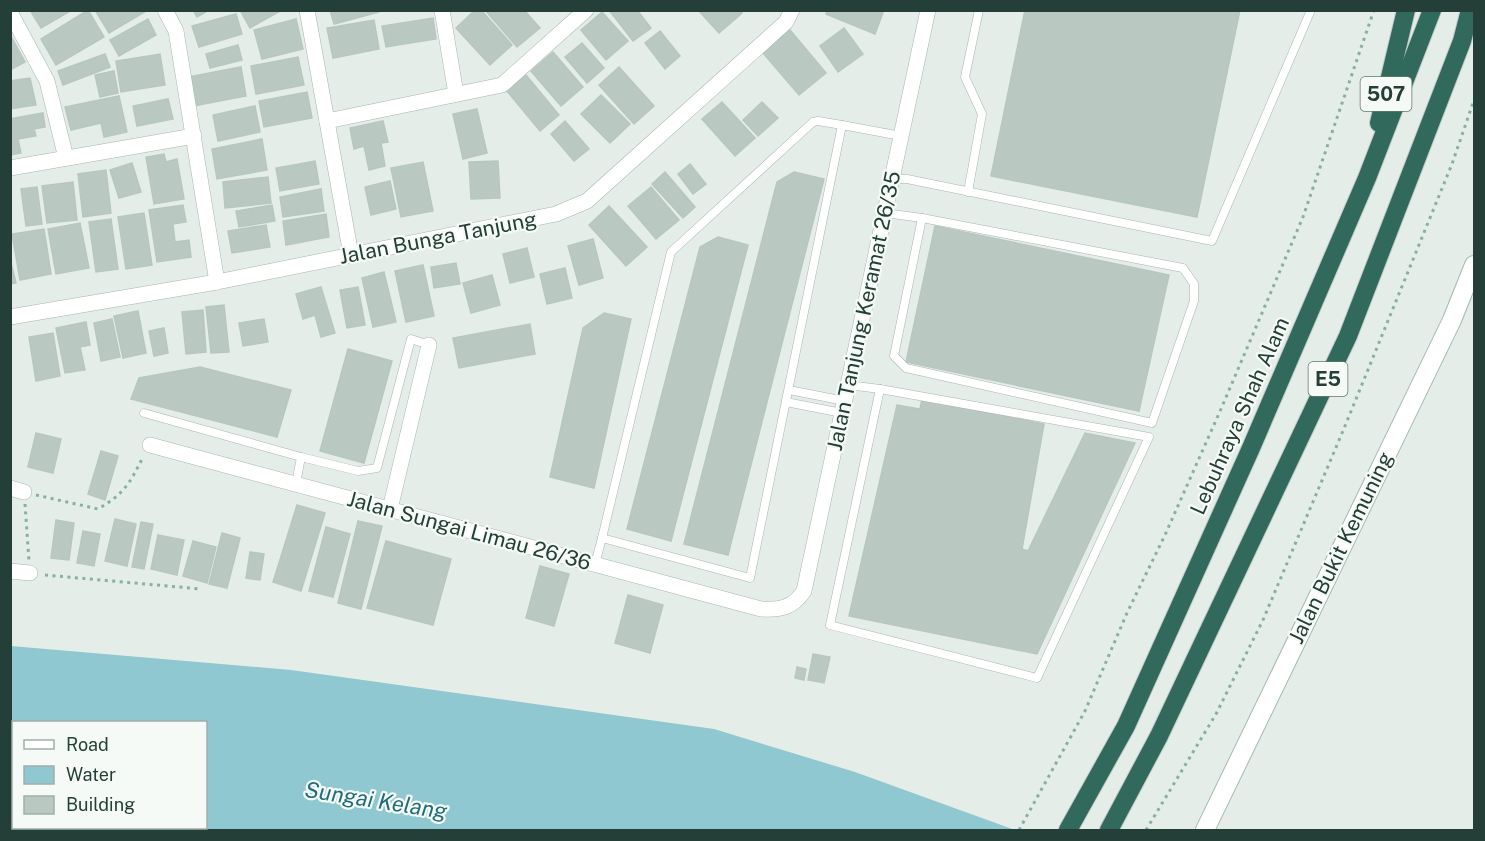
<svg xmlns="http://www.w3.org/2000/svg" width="1485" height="841" font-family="'Public Sans',sans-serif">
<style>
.water{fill:#8fc8d0;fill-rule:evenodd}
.building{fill:#bac8c2;stroke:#b7c7c0;stroke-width:1.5}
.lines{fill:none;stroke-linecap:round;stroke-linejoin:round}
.service-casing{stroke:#a7b5b0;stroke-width:9}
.minor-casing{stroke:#a7b5b0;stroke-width:16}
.secondary-casing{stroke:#a3b9b1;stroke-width:20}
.motorway-casing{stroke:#c2c9c7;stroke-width:20}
.path{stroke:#86b0a2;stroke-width:3;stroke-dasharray:3 4.5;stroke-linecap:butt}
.service{stroke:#fff;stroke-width:8}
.minor{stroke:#fff;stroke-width:15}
.secondary{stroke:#fff;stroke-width:18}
.motorway{stroke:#316a5d;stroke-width:18}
.labels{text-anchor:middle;stroke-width:4.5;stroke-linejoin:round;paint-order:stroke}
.shield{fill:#f5faf7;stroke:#637771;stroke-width:1.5}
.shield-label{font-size:20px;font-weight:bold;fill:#243f37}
.street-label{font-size:21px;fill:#243f37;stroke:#f5faf7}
.water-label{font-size:22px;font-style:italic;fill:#206d79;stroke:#f5faf7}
</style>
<rect width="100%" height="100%" fill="#e5ede9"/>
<path class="water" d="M11 646 291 670 714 729 855 772 1015 830H11ZM14 722H206V828H14Z"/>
<g class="building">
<polygon points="30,10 72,10 41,28"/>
<polygon points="88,10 104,37 56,65 41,39"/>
<polygon points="95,10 148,10 109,33"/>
<polygon points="193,10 209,10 197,17"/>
<polygon points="240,10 282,10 250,28"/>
<polygon points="330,10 378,10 379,12 334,24"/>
<polygon points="475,10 481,10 512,45 490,65 456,28"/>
<polygon points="485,10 524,10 540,28 517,47"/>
<polygon points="609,10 637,10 651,28 633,41"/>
<polygon points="698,10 740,10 742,13 719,33"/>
<polygon points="827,10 884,10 875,34 826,14"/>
<polygon points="1025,10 1240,10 1197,217 991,176"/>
<polygon points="602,12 628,41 606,60 581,30"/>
<polygon points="236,14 242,34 199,47 192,26"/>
<polygon points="433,18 436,39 386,47 382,26"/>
<polygon points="148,19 156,35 119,56 110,40"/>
<polygon points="296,19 303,49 262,59 254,30"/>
<polygon points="374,20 379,49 333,58 327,28"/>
<polygon points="844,28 863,54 838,72 820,46"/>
<polygon points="790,30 826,73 799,95 763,53"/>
<polygon points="660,31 680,56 665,69 645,43"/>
<polygon points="12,38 25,62 10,70 10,39"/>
<polygon points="582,43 604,68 587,83 565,57"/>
<polygon points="238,45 242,60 210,68 206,54"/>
<polygon points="553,52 583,87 561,106 531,71"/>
<polygon points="105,54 110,67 63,85 58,71"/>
<polygon points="160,54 165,85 121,92 116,61"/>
<polygon points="298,57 304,85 256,94 251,66"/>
<polygon points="241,67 246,96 193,106 188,77"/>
<polygon points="619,67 654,106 634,124 599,85"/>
<polygon points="114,71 118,93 100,97 95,75"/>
<polygon points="526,75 559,115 540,131 507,91"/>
<polygon points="30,78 36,105 10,109 10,81"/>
<polygon points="307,92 312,118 264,127 259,101"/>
<polygon points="601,95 630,124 610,143 581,114"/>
<polygon points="119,96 127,132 104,137 101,123 71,130 65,107"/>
<polygon points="168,99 173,119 137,126 133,106"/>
<polygon points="722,102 755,138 735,156 702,119"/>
<polygon points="762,102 778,118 758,136 743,120"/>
<polygon points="255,106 260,132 218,141 213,115"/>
<polygon points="477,109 487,153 463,159 453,114"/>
<polygon points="43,113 45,127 34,129 36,136 18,139 21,153 10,155 10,119"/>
<polygon points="383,121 388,142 381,143 385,166 369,170 364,146 354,149 350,128"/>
<polygon points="565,121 589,149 574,161 551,134"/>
<polygon points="262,139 267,170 217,179 212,149"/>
<polygon points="164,154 166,162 177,159 184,199 154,204 146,157"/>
<polygon points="315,161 319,184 280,191 276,168"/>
<polygon points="498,161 500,198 471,199 469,162"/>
<polygon points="423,162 433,211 401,217 391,168"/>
<polygon points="132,163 141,192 119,198 110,170"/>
<polygon points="690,164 706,184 693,194 678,174"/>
<polygon points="106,170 111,213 83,217 78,174"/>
<polygon points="665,172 695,207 683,218 652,184"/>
<polygon points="794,172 824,179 728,555 684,544 777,182"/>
<polygon points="268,177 271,203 225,208 223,182"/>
<polygon points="390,181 396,209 371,215 365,187"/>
<polygon points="73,182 77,220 47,223 42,186"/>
<polygon points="37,187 42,224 26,226 21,189"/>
<polygon points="651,187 679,220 656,239 628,206"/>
<polygon points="321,189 324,211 283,217 280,197"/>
<polygon points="183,205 186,222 173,224 175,242 189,240 191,257 157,262 149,210"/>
<polygon points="272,205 275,221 239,227 236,211"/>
<polygon points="609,206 647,247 626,266 589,225"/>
<polygon points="144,213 152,265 126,269 118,217"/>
<polygon points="326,214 329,237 286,245 283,221"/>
<polygon points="111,219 118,269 96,272 89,222"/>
<polygon points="80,223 89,268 56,274 48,229"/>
<polygon points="266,225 270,247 232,253 228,231"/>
<polygon points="935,226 1169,275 1139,411 906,362"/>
<polygon points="44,229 51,274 20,280 12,234"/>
<polygon points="718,237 748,245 671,541 627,529 700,247"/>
<polygon points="593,239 603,278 579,285 568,246"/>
<polygon points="527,248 534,277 510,283 503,254"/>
<polygon points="10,259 16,283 10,284"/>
<polygon points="456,263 460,284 434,288 431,267"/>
<polygon points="423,265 434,316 406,322 395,271"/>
<polygon points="565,268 572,298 547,304 540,274"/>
<polygon points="384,272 396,322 373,327 362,278"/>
<polygon points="492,275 500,305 471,313 463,283"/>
<polygon points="321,287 335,333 321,337 315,315 303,319 296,294"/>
<polygon points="358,287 365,325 347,328 340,290"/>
<polygon points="224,305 229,352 211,353 206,307"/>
<polygon points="203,310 206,352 186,354 182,312"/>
<polygon points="138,311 146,353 123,358 114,316"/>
<polygon points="604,313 631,319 594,488 550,477 583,328"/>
<polygon points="112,319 120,357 101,361 94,323"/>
<polygon points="264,319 268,342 243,346 239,323"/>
<polygon points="86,322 90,345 80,347 85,370 65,373 56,328"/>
<polygon points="530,324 535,354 459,368 453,338"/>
<polygon points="164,328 168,353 154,356 149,331"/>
<polygon points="53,333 60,376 36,381 29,337"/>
<polygon points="348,349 392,361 364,463 320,451"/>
<polygon points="200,367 291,390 277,437 131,399 139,378"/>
<polygon points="922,399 1044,424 1022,549 1028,551 1085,433 1135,443 1037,654 849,616 897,405 920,409"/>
<polygon points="36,433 61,439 53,473 28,467"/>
<polygon points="101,451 118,456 105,500 88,494"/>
<polygon points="297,505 325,513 301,591 273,582"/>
<polygon points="115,519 136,524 127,566 105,561"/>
<polygon points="56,520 74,523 69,560 51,558"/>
<polygon points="358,521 382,526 361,609 338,603"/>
<polygon points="141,522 153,524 144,569 132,567"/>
<polygon points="326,527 350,534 333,597 309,591"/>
<polygon points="83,531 100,534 94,566 77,563"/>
<polygon points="222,533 240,538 227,588 209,584"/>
<polygon points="158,535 184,540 177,575 151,569"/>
<polygon points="193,541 216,547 207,583 183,576"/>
<polygon points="386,541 451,559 433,625 367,608"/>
<polygon points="250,552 264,554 260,580 246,578"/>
<polygon points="540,566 569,574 554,626 526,618"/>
<polygon points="628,595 663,605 650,653 615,643"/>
<polygon points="813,654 830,657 824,683 808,680"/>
<polygon points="797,667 806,669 804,680 795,678"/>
</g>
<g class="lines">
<g class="service-casing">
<g id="service">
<polygon points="818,121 842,125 750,578 602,538 671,252 813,122"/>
<polyline points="842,125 901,136"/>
<polyline points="892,179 907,179 1212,241 1311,10"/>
<polyline points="968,192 982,114 965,77 979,10"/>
<polyline points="885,213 922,218"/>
<polygon points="922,218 1183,268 1194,284 1194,301 1152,423 906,368 894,356"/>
<polyline points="848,385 880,389"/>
<polygon points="880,389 1149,437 1037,678 830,625"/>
<polyline points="789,390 845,401"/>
<polyline points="786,402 842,413"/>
<polyline points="144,413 301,457 296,484"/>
<polyline points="301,457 358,471 377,468 411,339 429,345"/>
<polyline points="595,564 602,538"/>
</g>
</g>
<g class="minor-casing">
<g id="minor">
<polyline points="165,10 176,31 217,282"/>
<polyline points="307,10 351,255"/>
<polyline points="442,10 456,94"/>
<polyline points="10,12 47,81 66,158"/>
<polyline points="327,121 502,85 586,10"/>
<polyline points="10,168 194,136"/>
<polyline points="10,317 217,282 556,214 587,201 786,22 792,10"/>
<path d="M150 445 761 609C780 610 793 608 804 591L928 10"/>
<polyline points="10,488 24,492"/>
<polyline points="390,509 429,345"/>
<polyline points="10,571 30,573"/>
</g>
</g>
<g class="secondary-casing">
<polyline id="secondary" points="1205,830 1452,320 1474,265"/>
</g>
<g class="motorway-casing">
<g id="motorway">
<polyline points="1379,123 1406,10"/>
<polyline points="1068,830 1126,726 1251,448 1367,178 1432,10"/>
<polyline points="1109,830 1159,736 1348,336 1462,41 1470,10"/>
</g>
</g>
<g class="path">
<path d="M36 495 98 509C124 494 130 483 143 457"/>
<polyline points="25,504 29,561"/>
<polyline points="45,575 201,589"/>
<polyline points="1019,830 1085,711 1127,613 1165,535 1221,409 1303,217 1374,10"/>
<polyline points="1146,830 1216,714 1263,620 1345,426 1452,164 1474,100"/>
</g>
<use href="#service" class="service"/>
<use href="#minor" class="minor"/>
<use href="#secondary" class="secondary"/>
<use href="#motorway" class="motorway"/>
</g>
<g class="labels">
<g class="shield">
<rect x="1360.5" y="77" width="51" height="34" rx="4.5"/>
<rect x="1308.5" y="362" width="39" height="34" rx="4.5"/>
</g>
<g class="shield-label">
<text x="1386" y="101">507</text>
<text x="1328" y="386">E5</text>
</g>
<g class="street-label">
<text transform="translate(438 238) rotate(-11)" y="7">Jalan Bunga Tanjung</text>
<text transform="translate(864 311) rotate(-78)" y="7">Jalan Tanjung Keramat 26/35</text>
<text transform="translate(1240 416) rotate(-66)" y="7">Lebuhraya Shah Alam</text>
<text transform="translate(469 531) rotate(15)" y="7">Jalan Sungai Limau 26/36</text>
<text transform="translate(1341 548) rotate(-64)" y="7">Jalan Bukit Kemuning</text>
</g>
<g class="water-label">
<text transform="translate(376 800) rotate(9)" y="8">Sungai Kelang</text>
</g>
</g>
<rect width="1485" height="841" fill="none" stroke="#243f37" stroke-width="24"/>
<rect x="12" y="721" width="195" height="108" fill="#f5faf7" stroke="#a1afaa" stroke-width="1.5"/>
<rect x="24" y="740" width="30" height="9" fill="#ffffff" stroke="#a1afaa" stroke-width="1.5"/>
<text x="66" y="751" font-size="18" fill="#243f37">Road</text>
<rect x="24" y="766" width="30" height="18" fill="#8fc8d0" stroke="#a1afaa" stroke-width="1.5"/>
<text x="66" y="781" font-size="18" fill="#243f37">Water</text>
<rect x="24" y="796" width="30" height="18" fill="#bac8c2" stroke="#a1afaa" stroke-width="1.5"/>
<text x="66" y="811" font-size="18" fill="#243f37">Building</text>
</svg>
